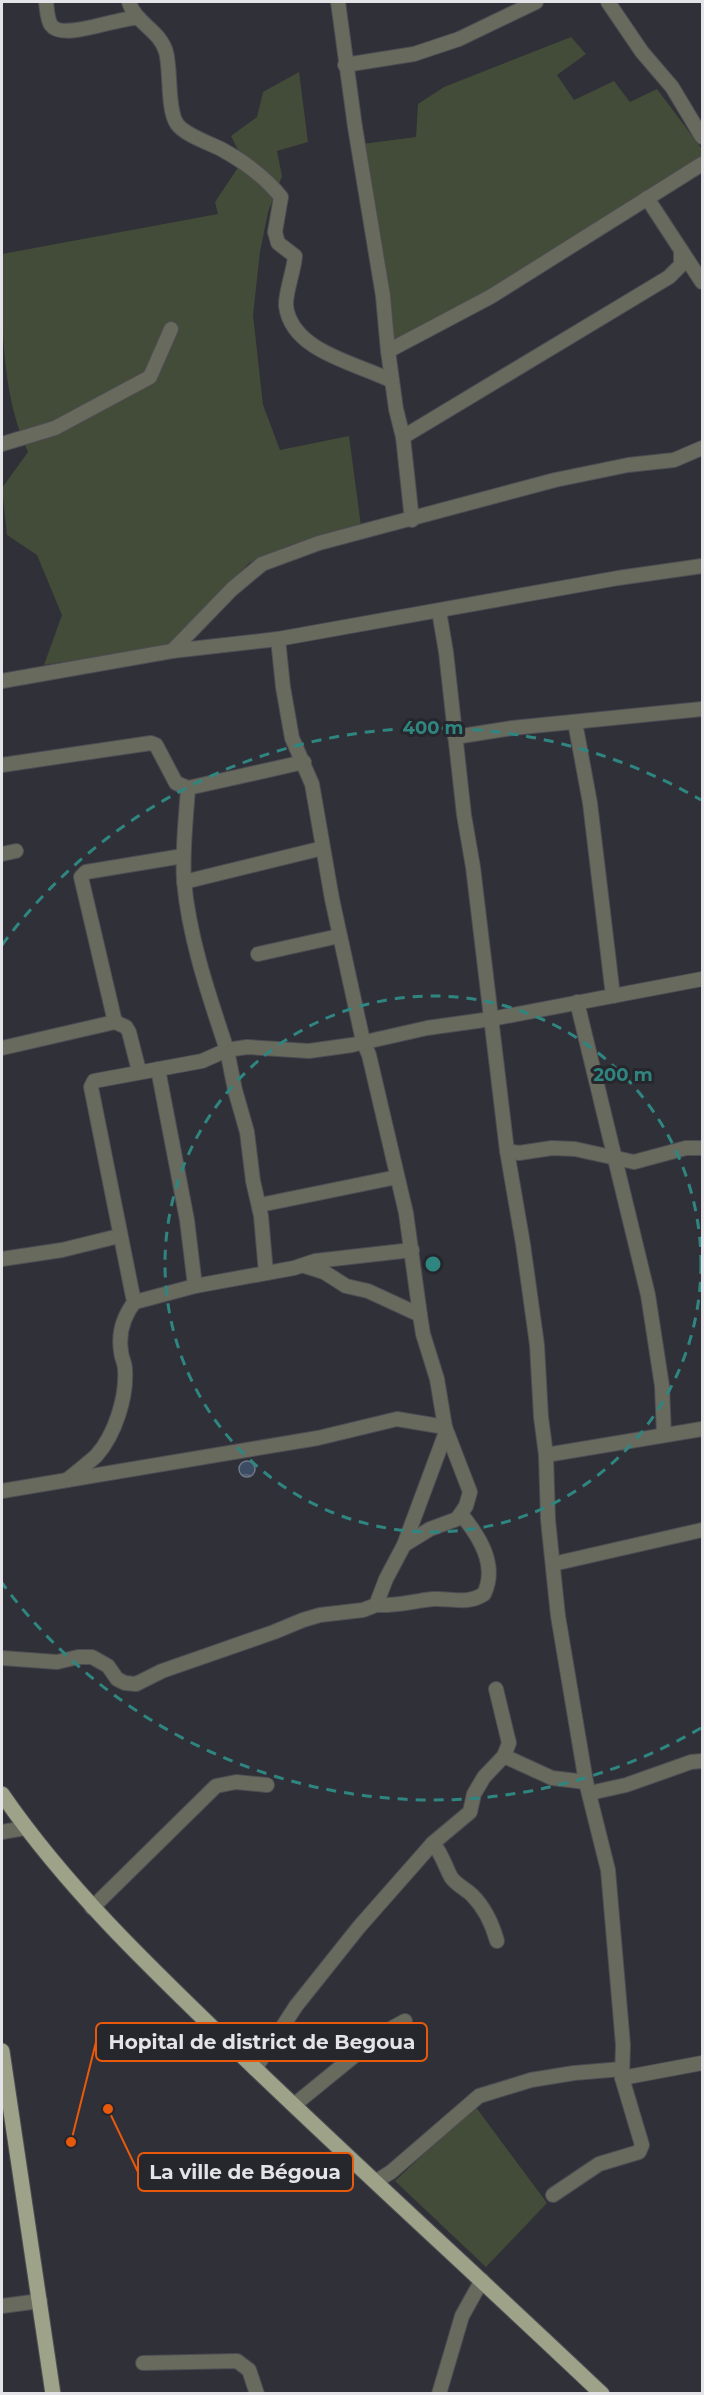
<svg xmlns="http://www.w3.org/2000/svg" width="704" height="2395" font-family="Montserrat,sans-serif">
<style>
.green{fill:#434c38}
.water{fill:url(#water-waves);stroke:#6e798a;stroke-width:1.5}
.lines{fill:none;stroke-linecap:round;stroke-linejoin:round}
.minor-casing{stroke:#4d4d54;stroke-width:16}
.major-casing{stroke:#4d4d54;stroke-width:17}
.minor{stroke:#686a5e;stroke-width:14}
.major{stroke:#9da289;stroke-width:15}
.ring{fill:none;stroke:#2f8680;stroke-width:3;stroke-dasharray:10 8}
.centre{fill:#2f8680;stroke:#26262d;stroke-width:3}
.ring-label{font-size:18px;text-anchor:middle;font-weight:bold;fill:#2f8680;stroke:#26262d;stroke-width:6;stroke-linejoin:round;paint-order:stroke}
.leader{fill:none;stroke:#e8590c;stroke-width:2}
.callout-dot{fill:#e8590c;stroke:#26262d;stroke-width:2}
.callout{fill:#26262d;stroke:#e8590c;stroke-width:2}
.callout-label{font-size:20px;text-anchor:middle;font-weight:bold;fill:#e3e3e8}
</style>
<defs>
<pattern id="water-waves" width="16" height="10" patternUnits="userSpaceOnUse" patternTransform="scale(1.5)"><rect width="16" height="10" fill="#3c4c62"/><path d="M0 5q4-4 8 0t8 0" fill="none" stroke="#586678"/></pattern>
</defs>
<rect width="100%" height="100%" fill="#303038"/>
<g class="green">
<polygon points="571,37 586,54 557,75 574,100 614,81 630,102 657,89 702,149 702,156 480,298 394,341 362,144 416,137 418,104 444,87"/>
<path d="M299 72 308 142 277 151 282 176 268 212 260 252 253 315 263 405 280 450 349 436 361 526 290 545 249 563 169 646 44 665 62 615 37 555 7 535 2 488 28 452C0 390 2 320 2 254L218 214 215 202 243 160 231 136 257 117 263 92Z"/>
<polygon points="475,2106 547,2203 486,2267 395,2181"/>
</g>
<circle class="water" cx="247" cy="1469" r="8"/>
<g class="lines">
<g class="minor-casing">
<g id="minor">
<path d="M46 2C47 8 47 19 51 25 63 42 119 16 139 18"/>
<path d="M129 2C135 23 160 30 166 52 171 69 167 110 177 124 185 135 209 143 221 149 243 161 266 178 281 197L275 232 278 243 295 256C294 271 285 293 286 306 292 352 357 363 392 381"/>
<polyline points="338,2 355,127 383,296 388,351 396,409 403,437 412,520"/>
<polyline points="608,2 642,52 672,87 702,137"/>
<polyline points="345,65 414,54 459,39 536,2"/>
<polyline points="681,250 702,282"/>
<polyline points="388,351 490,297 702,164"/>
<polyline points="403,437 669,277 681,265 681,250 647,198"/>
<polyline points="2,444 55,428 150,377 171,329"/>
<polyline points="439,611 446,652 464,815 473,867 507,1151 523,1244 537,1345 541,1417 546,1455 548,1520 558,1616 586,1782 608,1870 623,2045 622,2078 642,2145 639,2152 599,2164 553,2195"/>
<polyline points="278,639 283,687 292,738 312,784 332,899 363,1041 369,1055 406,1213 420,1315"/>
<polyline points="172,651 232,589 262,564 319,543 555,480 628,465 674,460 702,448"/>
<polyline points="2,681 172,651 278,639 618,578 702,566"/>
<polyline points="575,722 590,803 613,996"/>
<polyline points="455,737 512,728 702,709"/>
<polyline points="2,765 151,743 156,745 176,783 188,788 304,762"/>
<polyline points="2,854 16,851"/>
<polyline points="184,882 323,848"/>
<polyline points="258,954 339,936"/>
<polyline points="577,1002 648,1295 662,1386 664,1435"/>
<polyline points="115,1022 81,877 86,872 183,856"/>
<polyline points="2,1048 115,1022 126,1027 129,1032 139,1071"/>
<polyline points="158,1069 187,1220 195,1286"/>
<polyline points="507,1151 519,1153 552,1148 575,1149 634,1162 686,1148 702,1148"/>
<polyline points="260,1205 397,1177"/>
<polyline points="2,1259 62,1250 119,1236"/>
<polyline points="305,1266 324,1272 346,1286 368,1291 420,1315 423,1334 437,1379 445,1427 470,1492 466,1506 457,1519 430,1529 404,1545"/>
<polyline points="266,1273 261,1216 253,1181 247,1132 235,1090 227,1050 247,1047 309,1051 352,1045 427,1028 491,1019 702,979"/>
<path d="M136 1300 133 1297 91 1087 94 1081 202 1061 227 1050C209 996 189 938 184 881 182 850 186 819 188 788"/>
<polyline points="546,1455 702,1429"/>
<path d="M67 1480C77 1472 87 1464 96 1456 115 1435 127 1397 125 1369 125 1363 121 1357 121 1351 118 1332 124 1315 136 1300L139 1301 195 1286 294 1268 315 1261 412 1250"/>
<polyline points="2,1491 318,1438 397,1419 445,1427"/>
<polyline points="553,1564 702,1530"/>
<path d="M376 1605C398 1606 413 1601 433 1599 452 1598 467 1605 484 1594 498 1565 479 1536 461 1514"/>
<polyline points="2,1658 57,1662 78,1657 92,1657 108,1666 117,1679 125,1683 136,1684 162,1671 274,1632 303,1620 320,1615 363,1610 376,1605 386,1579 404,1545 446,1432"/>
<polyline points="504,1756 552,1778 586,1782"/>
<polyline points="590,1793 626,1785 691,1762 702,1761"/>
<polyline points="2,1832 25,1828"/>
<path d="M433 1843C443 1856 444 1864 451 1877 455 1884 466 1889 472 1895 485 1908 492 1923 497 1941"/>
<polyline points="92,1908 216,1786 236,1782 267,1785"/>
<polyline points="255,2069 296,2006 359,1927 433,1843 470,1812 474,1794 484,1777 504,1756 509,1743 496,1689"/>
<polyline points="622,2078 702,2063"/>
<polyline points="294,2105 381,2034 405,2021"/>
<polyline points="375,2182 391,2172 479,2096 531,2080 574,2073 622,2069"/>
<polyline points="2,2306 40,2301"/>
<polyline points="143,2363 237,2361 249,2370 257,2394"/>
<polyline points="439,2394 462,2316 482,2280"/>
</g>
</g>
<g class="major-casing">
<g id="major">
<path d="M2 1794C68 1890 154 1971 238 2052 357 2167 481 2279 602 2394"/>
<polyline points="2,2051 53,2394"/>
</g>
</g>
<use href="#minor" class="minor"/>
<use href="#major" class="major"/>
</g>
<g class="ring">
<circle cx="433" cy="1264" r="268"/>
<path d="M701 1728A536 536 0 0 1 2 1583M2 945A536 536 0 0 1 701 800"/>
</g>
<circle cx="433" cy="1264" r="9" class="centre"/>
<g class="ring-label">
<text x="433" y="734">400 m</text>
<text x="623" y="1081">200 m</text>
</g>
<path class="leader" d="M71 2142L96 2042M108 2109L138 2172"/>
<g class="callout-dot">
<circle cx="71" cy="2142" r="6"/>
<circle cx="108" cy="2109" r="6"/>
</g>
<g class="callout">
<rect x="96" y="2023" width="331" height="38" rx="6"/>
<rect x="138" y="2153" width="215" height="38" rx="6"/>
</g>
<g class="callout-label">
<text x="262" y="2049">Hopital de district de Begoua</text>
<text x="245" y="2179">La ville de Bégoua</text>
</g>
<rect width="704" height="2395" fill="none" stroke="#e3e3e8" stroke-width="6"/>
</svg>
